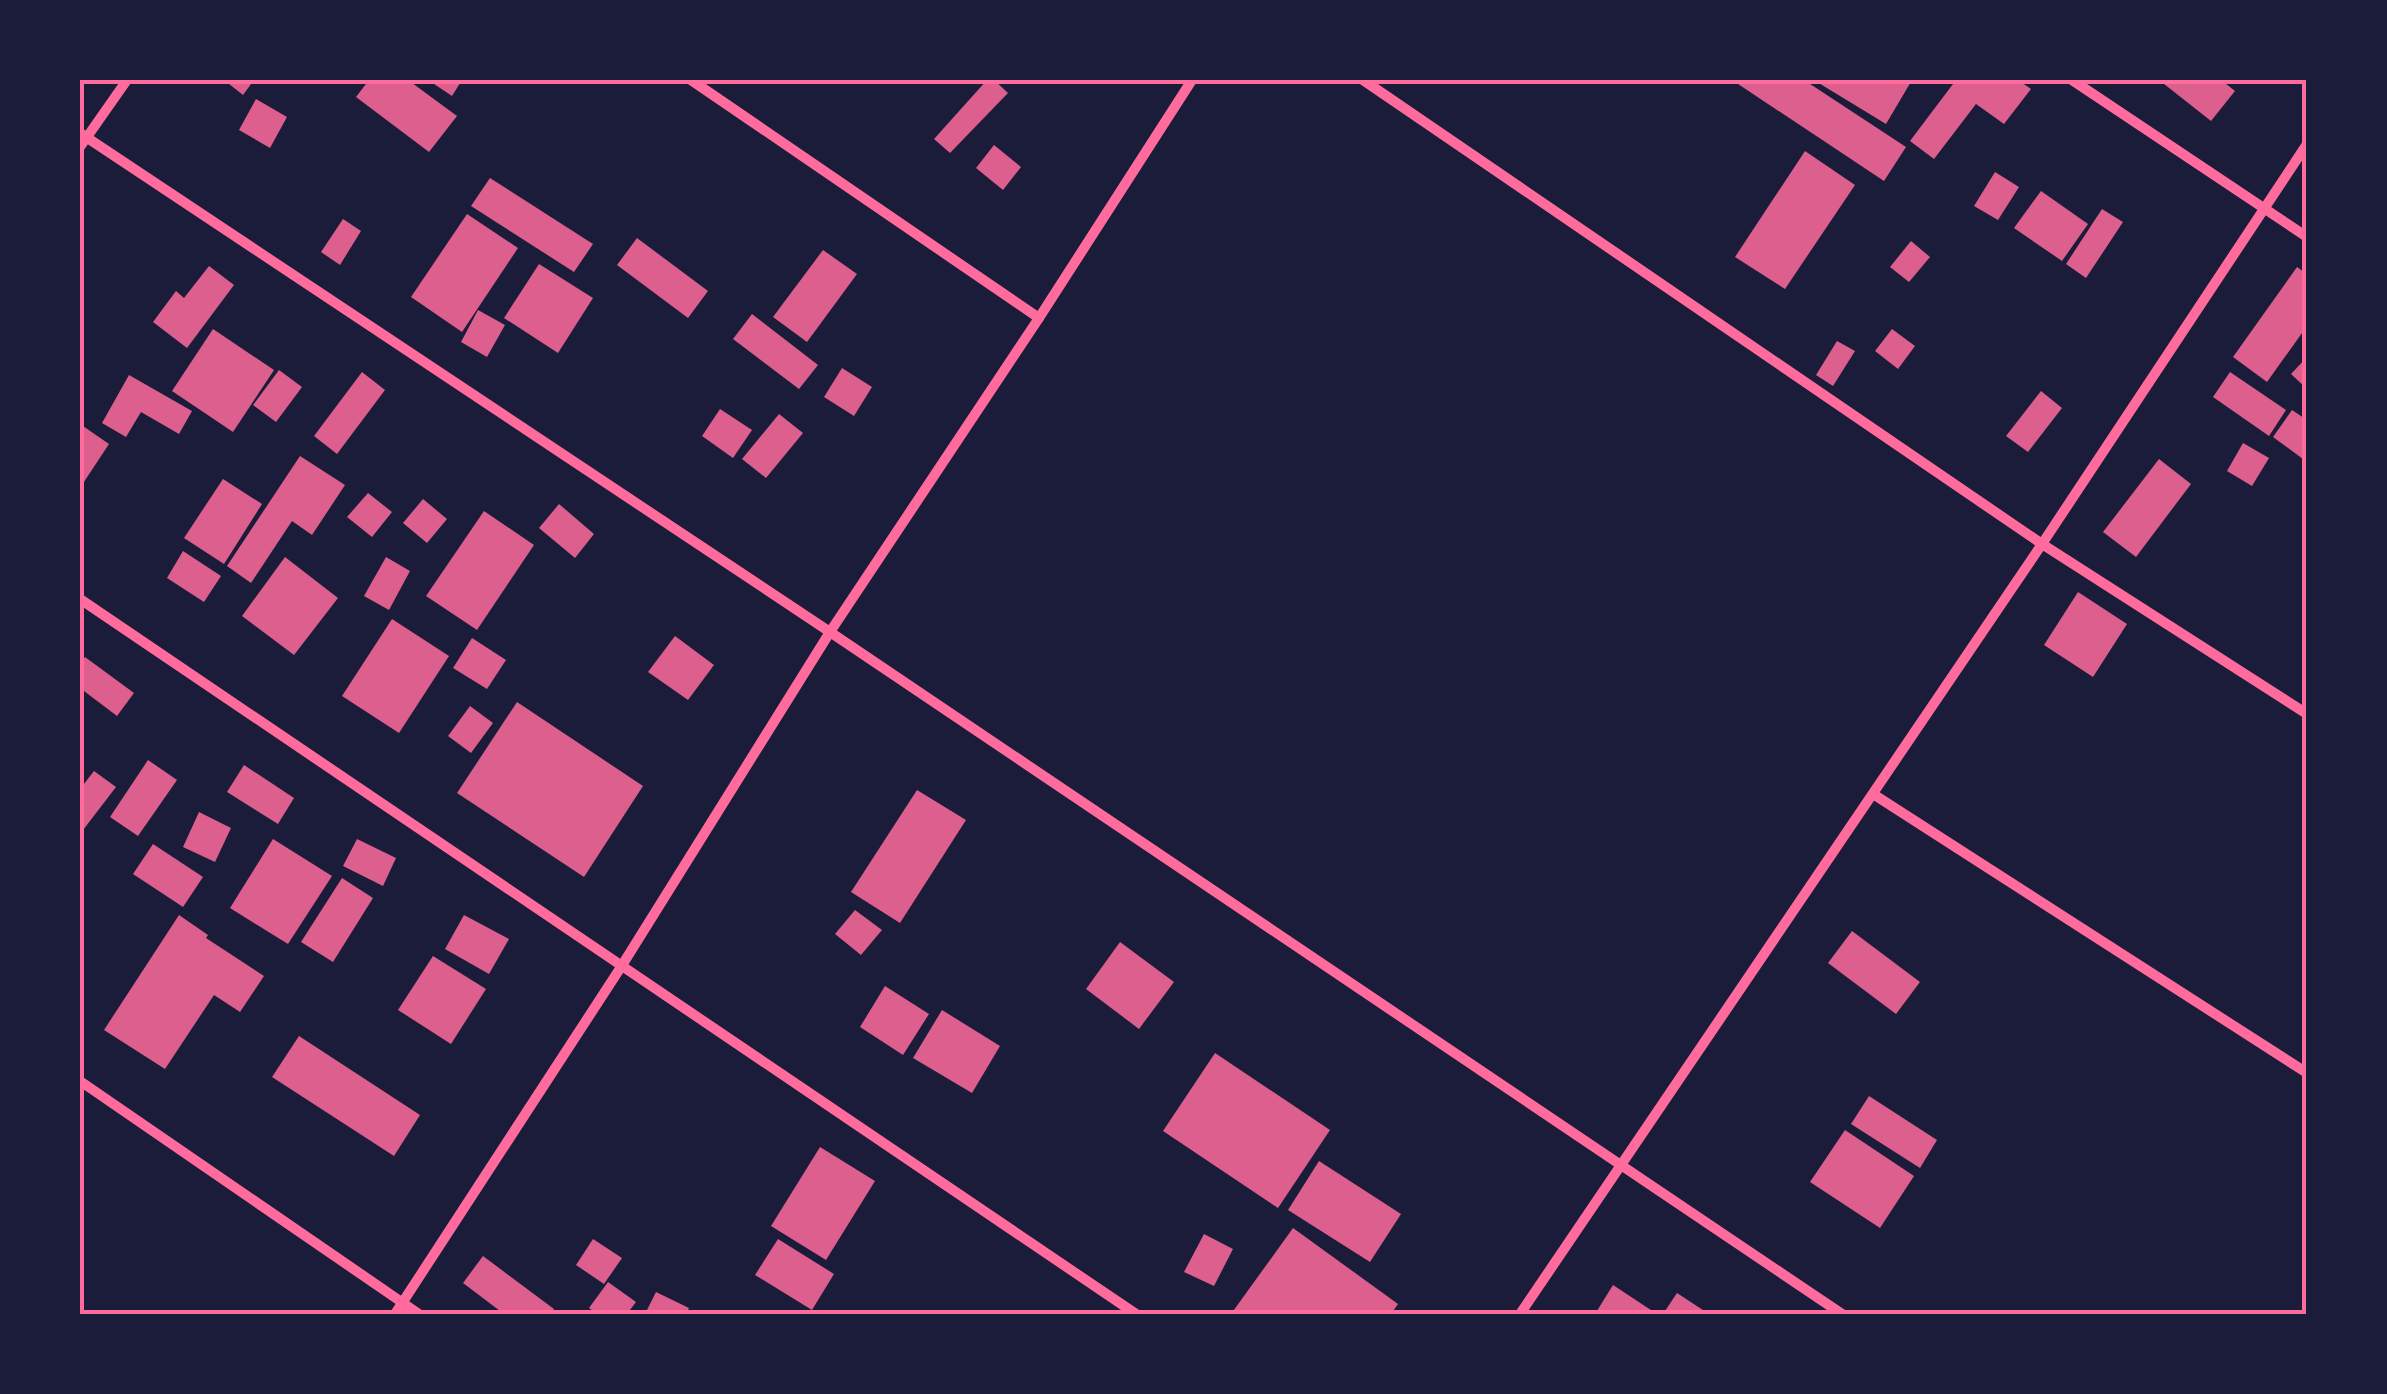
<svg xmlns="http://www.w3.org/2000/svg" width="2387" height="1394" font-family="Inter,sans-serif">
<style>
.building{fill:#dd5f8e}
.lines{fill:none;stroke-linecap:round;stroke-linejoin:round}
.minor{stroke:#ff6b9d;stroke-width:10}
.neatline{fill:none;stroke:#ff6b9d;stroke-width:4}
</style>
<rect width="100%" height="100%" fill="#1b1b3a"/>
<g class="building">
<polygon points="224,80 254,80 243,95"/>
<polygon points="369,80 408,80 457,116 429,152 356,97"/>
<polygon points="428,80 462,80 452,96"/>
<polygon points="987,80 994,80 1008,93 950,153 934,139"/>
<polygon points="1732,80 1804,80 1906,147 1884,181"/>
<polygon points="1819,80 1912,80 1886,124 1817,82"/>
<polygon points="1956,80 2018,80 2031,89 2004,124 1976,104 1934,159 1910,141"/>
<polygon points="2159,80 2221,80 2235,91 2211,121"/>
<polygon points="256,99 287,117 270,148 239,130"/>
<polygon points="994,145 1021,167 1003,190 976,168"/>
<polygon points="1805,151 1855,185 1785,289 1735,257"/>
<polygon points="1995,172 2019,187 1998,220 1974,206"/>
<polygon points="490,178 593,244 574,272 471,206"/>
<polygon points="2041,191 2088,224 2062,261 2014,228"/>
<polygon points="2102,209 2123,222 2086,278 2066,264"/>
<polygon points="467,214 518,248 462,332 411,297"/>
<polygon points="343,219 361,231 340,265 321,252"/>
<polygon points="637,238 708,291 688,318 617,265"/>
<polygon points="1911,241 1930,257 1909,282 1890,267"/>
<polygon points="823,250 857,274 807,342 773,317"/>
<polygon points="539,264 593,298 558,353 504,318"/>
<polygon points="209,266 234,285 187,348 153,322 176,291 184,298"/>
<polygon points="2297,267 2307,274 2307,326 2267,382 2233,357"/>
<polygon points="478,310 505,325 487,357 461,342"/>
<polygon points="752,314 818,365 799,389 733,339"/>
<polygon points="213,329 274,370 233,432 172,391"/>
<polygon points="1892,329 1915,346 1898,369 1875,351"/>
<polygon points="1837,341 1855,351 1833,386 1816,375"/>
<polygon points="2307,357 2307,389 2291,374"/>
<polygon points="842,368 872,387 854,416 824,397"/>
<polygon points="279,370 302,387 276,422 253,405"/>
<polygon points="362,372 385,390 337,454 314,436"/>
<polygon points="2230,372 2286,410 2269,436 2213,397"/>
<polygon points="129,375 192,411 179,434 141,412 126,437 102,423"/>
<polygon points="2041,391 2062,408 2028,452 2006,436"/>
<polygon points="720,409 752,430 733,458 702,436"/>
<polygon points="2292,410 2307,420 2307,462 2273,437"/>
<polygon points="779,414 803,433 766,478 742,459"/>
<polygon points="80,424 109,444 80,488"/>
<polygon points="2243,443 2269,458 2252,486 2227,471"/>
<polygon points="300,456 345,485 312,535 292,521 251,583 227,566"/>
<polygon points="2159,459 2191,484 2136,557 2103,532"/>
<polygon points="223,479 262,504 224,564 184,538"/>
<polygon points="368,493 392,512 372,537 347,517"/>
<polygon points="423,499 447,519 427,543 403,523"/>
<polygon points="559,504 594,534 575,558 539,528"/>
<polygon points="484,511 534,545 477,630 426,596"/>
<polygon points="183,551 221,576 204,602 167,578"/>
<polygon points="285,557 338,598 294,655 242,616"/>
<polygon points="386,557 410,571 389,610 364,596"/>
<polygon points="2078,592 2127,624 2093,677 2044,645"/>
<polygon points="392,619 449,656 399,733 342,696"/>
<polygon points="675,636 714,665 688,700 648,672"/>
<polygon points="472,638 506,660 487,689 453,668"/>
<polygon points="85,657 134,693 117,716 80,688 80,664"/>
<polygon points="517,702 643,786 584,877 457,793"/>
<polygon points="470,706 493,723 471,753 448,736"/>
<polygon points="148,760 177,780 138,836 110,817"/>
<polygon points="244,765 294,798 278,824 227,792"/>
<polygon points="94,771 116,787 80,834 80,789"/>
<polygon points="917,790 966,820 900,923 851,892"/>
<polygon points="199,812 231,828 215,862 183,847"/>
<polygon points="273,839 332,876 288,944 230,908"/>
<polygon points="357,839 396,858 383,886 343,866"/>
<polygon points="153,844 203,877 183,907 133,874"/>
<polygon points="342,878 373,898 333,962 301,942"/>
<polygon points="855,910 882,930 861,955 835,934"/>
<polygon points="179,915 208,935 206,938 264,976 240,1012 214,995 165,1069 104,1030"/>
<polygon points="464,915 509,939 489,974 445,949"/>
<polygon points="1852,931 1920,982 1896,1014 1828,963"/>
<polygon points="1120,942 1174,982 1139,1029 1086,989"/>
<polygon points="433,956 486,989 451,1044 398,1010"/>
<polygon points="885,986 929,1014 903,1055 860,1027"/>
<polygon points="942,1010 1000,1046 972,1093 913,1058"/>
<polygon points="299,1036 420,1115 394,1156 272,1077"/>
<polygon points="1215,1053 1330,1130 1278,1208 1163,1131"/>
<polygon points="1869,1096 1937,1140 1920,1168 1851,1124"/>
<polygon points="1845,1130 1914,1176 1880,1228 1810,1182"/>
<polygon points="820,1147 875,1181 826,1260 771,1226"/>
<polygon points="1319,1161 1401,1214 1370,1262 1288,1210"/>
<polygon points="1293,1228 1398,1304 1391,1314 1231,1314"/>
<polygon points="1204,1234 1233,1249 1214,1286 1184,1272"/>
<polygon points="593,1239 622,1258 604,1284 576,1265"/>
<polygon points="778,1239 834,1274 812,1310 755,1275"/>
<polygon points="483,1256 554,1309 551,1314 504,1314 463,1283"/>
<polygon points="608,1282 636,1302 627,1314 597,1314 589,1308"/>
<polygon points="1613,1285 1657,1314 1595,1314"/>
<polygon points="656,1292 689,1308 686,1314 645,1314"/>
<polygon points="1677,1293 1709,1314 1663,1314"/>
</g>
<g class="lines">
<g class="minor">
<polyline points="691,80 1039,318"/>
<polyline points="1363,80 2042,544 2307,714"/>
<polyline points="2072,80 2307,237"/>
<polyline points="80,133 830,632 1842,1314"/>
<polyline points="80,147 127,80"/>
<polyline points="80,599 1136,1314"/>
<polyline points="1873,794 2307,1073"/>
<polyline points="80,1081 419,1314"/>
<polyline points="395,1314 621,967 830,632 1039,318 1192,80"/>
<polyline points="1520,1314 2042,544 2307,144"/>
</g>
</g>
<rect width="2387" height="1394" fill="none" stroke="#1b1b3a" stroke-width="165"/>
<rect x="82" y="82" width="2222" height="1230" class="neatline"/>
</svg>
